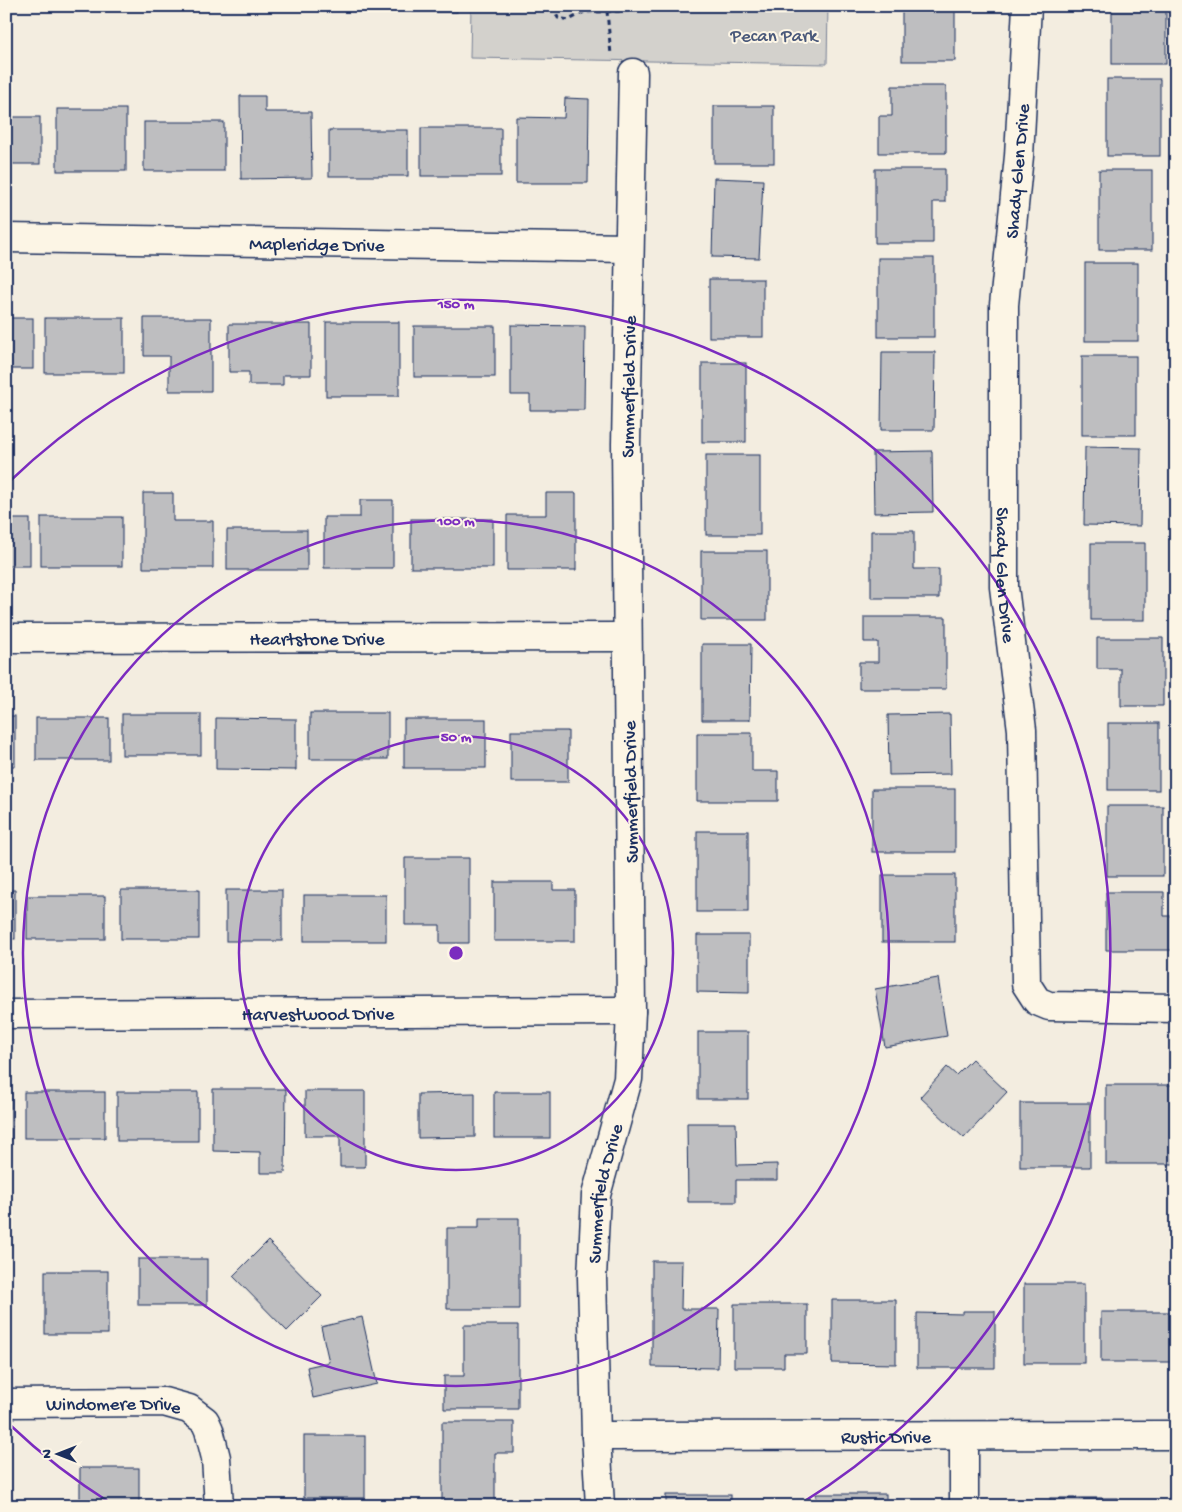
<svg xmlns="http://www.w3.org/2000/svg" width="1182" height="1512" font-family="'Gochi Hand',sans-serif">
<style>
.green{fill:#d3d1cc;stroke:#778095}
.building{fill:#bebec0;stroke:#1b2f5e}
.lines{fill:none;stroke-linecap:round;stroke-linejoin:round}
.minor-casing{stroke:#1b2f5e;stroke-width:31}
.path{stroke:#1b2f5e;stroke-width:3;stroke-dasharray:5 4;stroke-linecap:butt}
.minor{stroke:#fcf5e5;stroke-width:28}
.ring{fill:none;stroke:#7b2cbf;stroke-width:2.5}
.labels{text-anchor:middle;stroke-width:4;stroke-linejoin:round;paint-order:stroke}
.park-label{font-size:19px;fill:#49587a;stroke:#fcf5e5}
.street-label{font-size:19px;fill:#1b2f5e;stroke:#fcf5e5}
.centre{fill:#7b2cbf;stroke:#fcf5e5;stroke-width:2.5}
.ring-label{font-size:15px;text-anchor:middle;font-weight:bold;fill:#7b2cbf;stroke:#fcf5e5;stroke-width:4;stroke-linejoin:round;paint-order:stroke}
</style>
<rect width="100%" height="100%" fill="#f3ede0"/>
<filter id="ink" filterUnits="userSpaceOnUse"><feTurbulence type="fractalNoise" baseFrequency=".02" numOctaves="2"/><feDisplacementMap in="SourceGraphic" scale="10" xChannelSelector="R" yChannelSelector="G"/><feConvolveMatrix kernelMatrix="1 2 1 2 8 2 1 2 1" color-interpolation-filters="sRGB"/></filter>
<g filter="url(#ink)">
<polygon class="green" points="471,6 828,6 827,64 470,58"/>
<g class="building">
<rect x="413" y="6" width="44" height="6"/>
<rect x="902" y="6" width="53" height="55"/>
<rect x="1112" y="6" width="54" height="58"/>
<rect x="1107" y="79" width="53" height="77"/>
<polygon points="892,86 946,86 946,153 879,153 879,116 892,116"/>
<polygon points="240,96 265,96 265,112 311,112 312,178 241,179"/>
<polygon points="565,98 589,99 588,183 516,183 516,117 564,118"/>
<rect x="714" y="106" width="60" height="57"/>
<rect x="57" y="109" width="69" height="62"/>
<rect x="6" y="117" width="34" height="47"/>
<rect x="144" y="122" width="80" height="49"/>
<rect x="421" y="128" width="80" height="48"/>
<rect x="329" y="130" width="79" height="46"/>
<polygon points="875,169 945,169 945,202 933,202 933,243 875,243"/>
<rect x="1099" y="170" width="53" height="80"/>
<polygon points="714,178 763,180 759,258 712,257"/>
<rect x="878" y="258" width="56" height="79"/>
<rect x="1085" y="263" width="53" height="78"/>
<rect x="709" y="279" width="54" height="58"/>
<rect x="6" y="318" width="27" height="51"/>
<rect x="45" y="318" width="79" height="55"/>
<polygon points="144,318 211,318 211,391 169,391 169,356 144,356"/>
<rect x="326" y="322" width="73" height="74"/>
<polygon points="229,324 311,324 311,375 283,375 283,385 249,385 249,372 229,372"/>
<polygon points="511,325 585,326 584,410 530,410 530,395 511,395"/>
<rect x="414" y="326" width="81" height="51"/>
<polygon points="882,352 935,352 934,430 881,430"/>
<rect x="1082" y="356" width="54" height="79"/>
<rect x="702" y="363" width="44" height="79"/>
<polygon points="1085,447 1141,448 1140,526 1084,525"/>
<polygon points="932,451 933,512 874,513 873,452"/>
<rect x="706" y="455" width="54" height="80"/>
<polygon points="143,493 173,493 173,521 213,521 213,568 143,568"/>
<polygon points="546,493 576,493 576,570 507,570 507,515 546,515"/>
<polygon points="360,500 393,500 393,568 324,568 324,517 360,517"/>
<rect x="41" y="517" width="81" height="49"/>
<rect x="6" y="519" width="24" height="47"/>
<rect x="411" y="519" width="82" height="49"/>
<rect x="227" y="530" width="80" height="40"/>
<polygon points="871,531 914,531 914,569 939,569 939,598 871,598"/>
<rect x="1091" y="543" width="54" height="77"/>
<rect x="701" y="551" width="66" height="69"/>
<polygon points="864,617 946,617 946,689 859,689 859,662 878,662 878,642 864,642"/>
<polygon points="1097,638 1163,638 1163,706 1121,706 1121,669 1097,669"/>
<polygon points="702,644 751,644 750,720 702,720"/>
<rect x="310" y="713" width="78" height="46"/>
<rect x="122" y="714" width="79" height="41"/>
<polygon points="950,714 951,774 889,775 888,715"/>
<rect x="6" y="716" width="9" height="50"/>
<rect x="36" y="718" width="73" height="42"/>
<polygon points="216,718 296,719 296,770 216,769"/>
<rect x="404" y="719" width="82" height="49"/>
<rect x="1108" y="723" width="51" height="67"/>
<rect x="511" y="731" width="57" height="51"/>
<polygon points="697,733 752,733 752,771 778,771 778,801 697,801"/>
<rect x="872" y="789" width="83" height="63"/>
<rect x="1107" y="806" width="56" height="70"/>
<rect x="697" y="831" width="51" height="81"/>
<polygon points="405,858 469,858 469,943 440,943 440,925 405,925"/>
<rect x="882" y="875" width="73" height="67"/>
<polygon points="494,882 553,882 553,890 575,890 575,941 494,941"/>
<rect x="6" y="890" width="9" height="49"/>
<rect x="121" y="890" width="78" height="49"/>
<rect x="226" y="890" width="56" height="51"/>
<polygon points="1106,892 1164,892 1164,916 1176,916 1176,950 1106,950"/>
<rect x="304" y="895" width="82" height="46"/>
<rect x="27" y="896" width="78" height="43"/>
<polygon points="697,935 749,935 749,993 697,992"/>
<polygon points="938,978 947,1036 885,1047 875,989"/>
<rect x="698" y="1032" width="50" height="67"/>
<polygon points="972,1059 1007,1092 964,1138 920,1097 947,1067 956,1075"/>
<rect x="1106" y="1085" width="68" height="79"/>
<rect x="6" y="1089" width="5" height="52"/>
<polygon points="213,1089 286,1089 285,1173 260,1173 260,1152 213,1151"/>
<polygon points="305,1091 365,1091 365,1167 340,1167 340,1136 305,1136"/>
<rect x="24" y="1092" width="81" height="46"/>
<rect x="117" y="1092" width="81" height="49"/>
<rect x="494" y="1092" width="56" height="46"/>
<polygon points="475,1093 475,1137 418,1138 418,1094"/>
<rect x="1020" y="1103" width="70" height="64"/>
<polygon points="687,1123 736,1123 737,1165 777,1164 777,1180 736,1180 736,1202 688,1202"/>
<polygon points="479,1218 519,1218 519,1309 447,1309 447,1228 479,1228"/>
<polygon points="268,1241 322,1296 287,1331 233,1276"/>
<rect x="138" y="1259" width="69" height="46"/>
<polygon points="652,1261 682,1261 681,1309 719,1309 718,1368 652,1367"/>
<rect x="45" y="1271" width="63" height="63"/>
<rect x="1024" y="1284" width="60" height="79"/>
<rect x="6" y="1285" width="3" height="49"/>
<polygon points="832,1300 896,1300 896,1364 832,1363"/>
<polygon points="734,1304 807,1304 807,1354 784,1354 784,1367 734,1367"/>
<polygon points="963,1311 995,1311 995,1368 917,1368 917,1313 963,1314"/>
<rect x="1101" y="1312" width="75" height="50"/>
<polygon points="362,1317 377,1384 313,1398 307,1367 329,1362 321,1327"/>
<polygon points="464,1325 518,1325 518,1409 444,1409 444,1376 464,1376"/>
<polygon points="442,1422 514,1422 514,1453 495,1453 495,1502 442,1502"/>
<rect x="304" y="1436" width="61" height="62"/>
<rect x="80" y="1468" width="59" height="38"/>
<rect x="816" y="1494" width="70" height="12"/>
<rect x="666" y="1495" width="65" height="11"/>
<rect x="1050" y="1498" width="68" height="8"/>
</g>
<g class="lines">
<g class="minor-casing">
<g id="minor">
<path id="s1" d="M1027 6 1019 156 1004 305V587L1022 730 1026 984 1037 1001 1049 1006 1176 1008"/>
<path id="s2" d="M6 238 629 248"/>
<path id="s3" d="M6 638 627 637"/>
<path id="s4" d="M6 1014 631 1011"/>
<path id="s5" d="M6 1403 164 1402 189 1409 205 1421 209 1430 216 1458 219 1506"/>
<path id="s6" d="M596 1436 1176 1435"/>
<polyline points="964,1436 964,1506"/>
<path id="s7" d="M600 1506 596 1436 592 1277 596 1195 628 1079 631 1011 626 444 633 73"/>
</g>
</g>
<g class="path">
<polyline points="553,6 558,18 569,20 584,12 633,11 643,6"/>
<polyline points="607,11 611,55"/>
</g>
<use href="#minor" class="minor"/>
</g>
</g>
<g class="ring">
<circle cx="456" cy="953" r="217"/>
<circle cx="456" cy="953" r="433"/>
<path d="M112 1504A650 650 0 0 1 9 1424M9 482A650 650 0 1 1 800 1504"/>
</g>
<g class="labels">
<g class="park-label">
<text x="774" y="41">Pecan Park</text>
</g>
<g class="street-label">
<text transform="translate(1016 171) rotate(-85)" y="7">Shady Glen Drive</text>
<text dy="7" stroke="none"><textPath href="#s2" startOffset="311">Mapleridge Drive</textPath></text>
<text dy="7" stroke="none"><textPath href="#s7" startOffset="1124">Summerfield Drive</textPath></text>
<text dy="7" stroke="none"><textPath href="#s1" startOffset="570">Shady Glen Drive</textPath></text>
<text dy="7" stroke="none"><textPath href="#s3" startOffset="311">Heartstone Drive</textPath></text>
<text transform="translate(629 792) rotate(-91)" y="7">Summerfield Drive</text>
<text dy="7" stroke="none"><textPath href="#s4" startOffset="312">Harvestwood Drive</textPath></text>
<text dy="7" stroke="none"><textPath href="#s7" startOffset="314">Summerfield Drive</textPath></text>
<text dy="7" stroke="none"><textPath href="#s5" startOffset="108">Windomere Drive</textPath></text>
<text dy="7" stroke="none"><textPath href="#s6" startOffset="290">Rustic Drive</textPath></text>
</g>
</g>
<circle cx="456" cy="953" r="8" class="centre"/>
<g class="ring-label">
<text x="456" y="308">150 m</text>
<text x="456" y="525">100 m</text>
<text x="456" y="741">50 m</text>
</g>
<rect width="1182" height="1512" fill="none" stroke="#fcf5e5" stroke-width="25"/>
<rect x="12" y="12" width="1157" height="1487" fill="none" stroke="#1b2f5e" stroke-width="2" filter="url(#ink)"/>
<g transform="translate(58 1454) rotate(270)" stroke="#fcf5e5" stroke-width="4" paint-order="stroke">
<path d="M0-4L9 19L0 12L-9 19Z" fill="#1b2f5e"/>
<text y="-8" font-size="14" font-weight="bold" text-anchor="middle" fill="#1b2f5e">N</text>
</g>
</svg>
